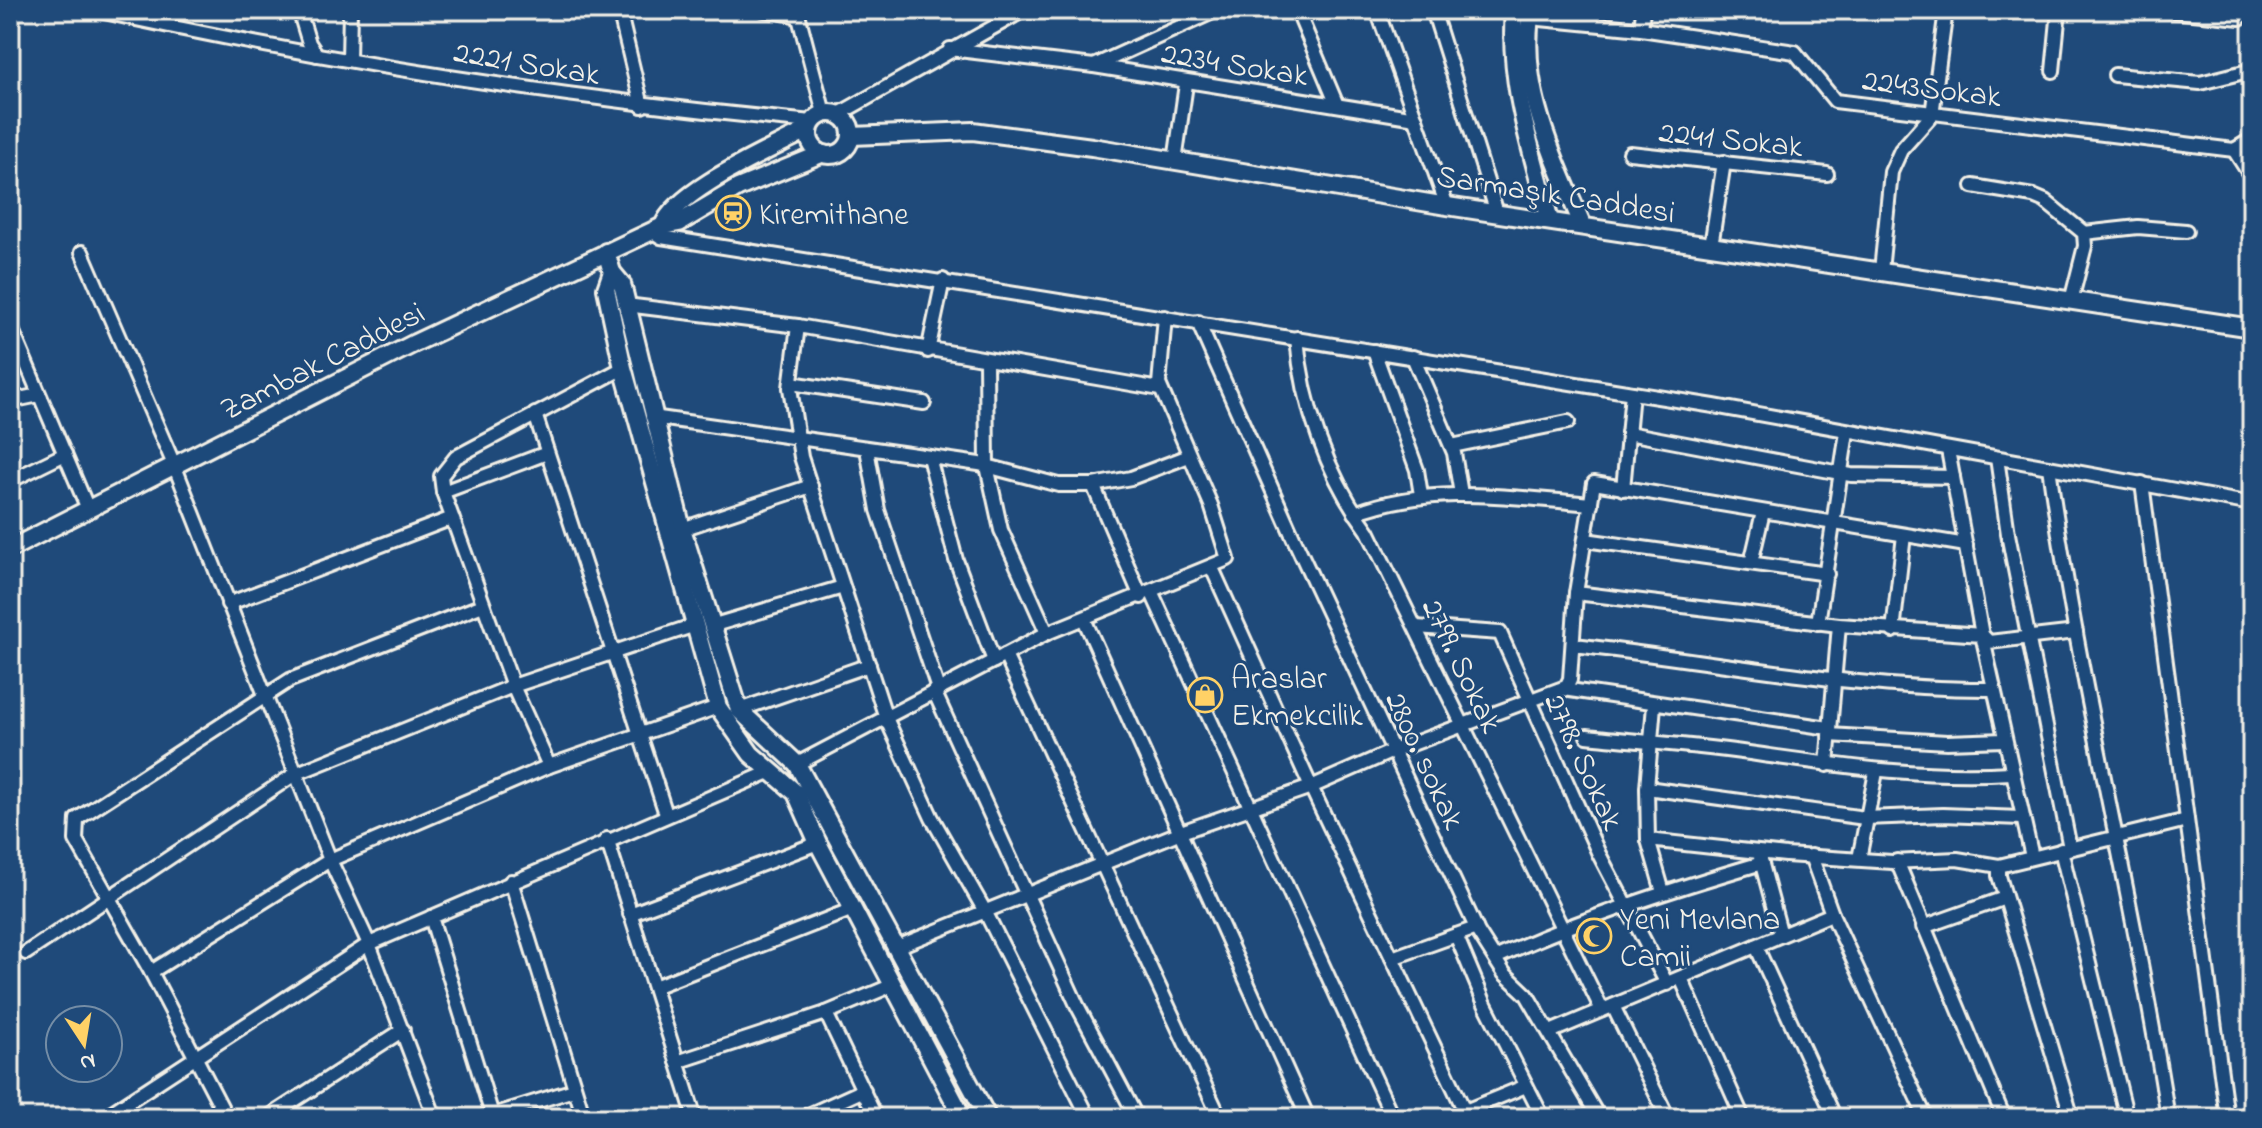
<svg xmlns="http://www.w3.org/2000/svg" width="2262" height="1128" font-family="'Indie Flower',sans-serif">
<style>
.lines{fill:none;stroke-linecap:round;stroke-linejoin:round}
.minor-casing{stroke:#f4f1e8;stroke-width:18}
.major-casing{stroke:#f4f1e8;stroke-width:22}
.minor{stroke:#1f4a7a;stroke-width:12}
.major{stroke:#1f4a7a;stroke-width:16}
.labels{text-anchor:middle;stroke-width:6;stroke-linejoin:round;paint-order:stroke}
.street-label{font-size:32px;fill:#f4f1e8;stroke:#1f4a7a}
.poi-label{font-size:32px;fill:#f4f1e8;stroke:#1f4a7a;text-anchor:start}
</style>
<rect width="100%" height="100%" fill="#1f4a7a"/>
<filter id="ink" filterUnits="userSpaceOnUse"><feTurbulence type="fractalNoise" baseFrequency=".0125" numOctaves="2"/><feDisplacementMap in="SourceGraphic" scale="16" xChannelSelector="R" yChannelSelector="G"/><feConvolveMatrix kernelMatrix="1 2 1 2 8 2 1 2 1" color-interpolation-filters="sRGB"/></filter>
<g filter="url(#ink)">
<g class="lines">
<g class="minor-casing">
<g id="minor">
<path d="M95 10C331 63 571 99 812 122"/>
<polyline points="299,10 309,43 317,55"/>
<polyline points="619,10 642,106"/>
<polyline points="764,10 799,16"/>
<polyline points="797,10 824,113"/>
<polyline points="1297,10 1337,105"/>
<polyline points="1377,10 1447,206"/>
<polyline points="1433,10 1497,213"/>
<polyline points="2165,10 2240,18"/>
<polyline points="1530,18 1641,29 1795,52 1835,101 2234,150 2252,139"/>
<polyline points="1641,29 1643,10"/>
<polyline points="950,49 1094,66 1416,118"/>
<polyline points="349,60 350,10"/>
<polyline points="1094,66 1217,10"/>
<polyline points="2053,71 2059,10"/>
<polyline points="2115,75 2200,83 2252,70"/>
<polyline points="839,114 1024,10"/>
<polyline points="2234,150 2252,178"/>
<polyline points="1630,153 1827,174"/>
<polyline points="1175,161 1186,84"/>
<polyline points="1973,186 2033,196 2045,201 2084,233 2085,246 2071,301"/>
<polyline points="652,231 661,237 1714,406 2252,504"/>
<polyline points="2084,233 2138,227 2186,231"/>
<polyline points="1711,246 1724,162"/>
<polyline points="82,252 175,467 330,860 369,944 435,1118"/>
<polyline points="1881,271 1891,172 1901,150 1932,115 1946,10"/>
<polyline points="626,305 798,326 1160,389"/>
<polyline points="1198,322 1294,539 1478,932 1504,973 1527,995 1599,1118"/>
<polyline points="10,325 88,509"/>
<polyline points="798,326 790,388 801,457 886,718 932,818 986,913 1089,1118"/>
<path d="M1297 338C1302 405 1328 477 1368 531L1602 1010"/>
<polyline points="928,351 943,280"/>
<polyline points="1374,351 1417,470 1421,495"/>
<polyline points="1413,357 1454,453 1461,494"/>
<polyline points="986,361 987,466 1001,530 1047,633"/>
<polyline points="791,383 924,403"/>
<polyline points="10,401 39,395"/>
<polyline points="535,414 666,814"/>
<polyline points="652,417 979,464 1059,485 1093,485 1131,478 1189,456"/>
<polyline points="1628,433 1851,475 1953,477"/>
<polyline points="1452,446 1568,422"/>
<polyline points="867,449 878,510 938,689"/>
<polyline points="1948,450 1982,635 2032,857"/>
<polyline points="929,457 956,560 994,661"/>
<polyline points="1997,458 2008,534 2070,848"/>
<path d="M2049 467C2079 686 2134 900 2168 1118"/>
<polyline points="10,481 65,454"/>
<polyline points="2142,483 2227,1118"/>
<polyline points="1093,485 1141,597"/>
<polyline points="1623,489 1632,393"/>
<polyline points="443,492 547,453"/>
<path d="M1355 513C1432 484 1510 497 1591 504"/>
<polyline points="682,529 811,486"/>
<polyline points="1585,540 1827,574"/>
<polyline points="1751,563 1763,512"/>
<polyline points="1212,568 1311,787 1468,1118"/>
<polyline points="1152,593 1393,1118"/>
<polyline points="1576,593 1839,625 1982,635 1989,642 2076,632"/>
<polyline points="228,604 452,518"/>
<polyline points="1084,619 1308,1118"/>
<polyline points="1818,623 1847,432"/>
<polyline points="711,626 843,587"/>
<polyline points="1416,627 1500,633 1599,854 1667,984"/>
<polyline points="1893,631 1904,535"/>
<path d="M1573 645C1712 660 1853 690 1993 689"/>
<polyline points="1005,655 1220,1118"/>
<polyline points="1563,689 1829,728"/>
<polyline points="934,691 1077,1005 1137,1118"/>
<polyline points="1654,705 1647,788 1648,840 1663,892"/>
<polyline points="739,710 869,665"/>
<polyline points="1829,735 1947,742 2004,740"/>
<path d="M1587 736C1645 742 1705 746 1763 755 1849 767 1924 778 2011 773"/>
<polyline points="797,764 1047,633 1228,559 1211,505 1159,384 1165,317"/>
<polyline points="1827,765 1839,625"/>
<polyline points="549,766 513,686 443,492 441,476 456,457 623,368"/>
<polyline points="1647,788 1865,818 1943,815 2021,818"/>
<polyline points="607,839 695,1118"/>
<polyline points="1648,840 1786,855 1892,862 1957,859 1999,866 2187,820"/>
<polyline points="2061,850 2127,1118"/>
<polyline points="1811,856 1832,914 1926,1118"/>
<polyline points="1760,857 1781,935"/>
<polyline points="1859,859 1876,772"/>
<polyline points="1897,861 2004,1118"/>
<polyline points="1999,866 1999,876 2072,1118"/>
<polyline points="511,881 584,1118"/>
<polyline points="630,914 818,843"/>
<polyline points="431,917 493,1118"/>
<polyline points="1923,927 2005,898"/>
<polyline points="1456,935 1485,1004 1543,1118"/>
<polyline points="1756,946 1835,1118"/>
<polyline points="897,947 1181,832 1311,787 1393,751 1566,687 1570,679 1576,593 1594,483 1966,545"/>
<polyline points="26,953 295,774 513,686 695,625"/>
<polyline points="1392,958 1476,928"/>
<path d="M1495 958C1582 918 1670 890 1762 863"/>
<polyline points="151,972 330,860 549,766 718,707"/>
<polyline points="1681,978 1743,1118"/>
<polyline points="654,987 853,909"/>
<polyline points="1613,1006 1668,1118"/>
<polyline points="826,1013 876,1118"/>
<polyline points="1550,1032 1832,914"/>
<polyline points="677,1062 826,1013 893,985"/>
<polyline points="493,1115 574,1090"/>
<polyline points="103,1118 369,944 772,771"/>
<polyline points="227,1118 151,972 76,840 77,819 290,680 483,605"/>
<polyline points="267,1118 403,1030"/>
<polyline points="802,1118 864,1090"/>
<polyline points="1448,1118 1526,1086"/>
</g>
</g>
<g class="major-casing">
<g id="major">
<path d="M1514 10C1508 84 1532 151 1550 221"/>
<path d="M1531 10C1518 87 1553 155 1582 224"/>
<circle cx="830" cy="134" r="21"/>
<polyline points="852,136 973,131 1092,147 1447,206 2252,328"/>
<path d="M663 226C677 189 773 149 809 129"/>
<polyline points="606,252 612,272 622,284 682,529 739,710 797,764 988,1118"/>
<polyline points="612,272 606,289 623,368 718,707 751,754 796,793 818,843 963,1118"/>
<polyline points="10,549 415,343 663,226 679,223 738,188 821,154"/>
</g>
</g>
<use href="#minor" class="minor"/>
<use href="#major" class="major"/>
</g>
</g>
<defs>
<g id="station-ring" transform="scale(1.8)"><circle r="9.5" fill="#1f4a7a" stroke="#ffd166" stroke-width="1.5"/><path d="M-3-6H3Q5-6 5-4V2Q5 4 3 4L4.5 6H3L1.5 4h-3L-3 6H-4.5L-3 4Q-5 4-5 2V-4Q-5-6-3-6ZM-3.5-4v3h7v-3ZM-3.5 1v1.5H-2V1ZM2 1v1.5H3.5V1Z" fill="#ffd166"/></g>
<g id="shop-ring" transform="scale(1.8)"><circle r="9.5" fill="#1f4a7a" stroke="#ffd166" stroke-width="1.5"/><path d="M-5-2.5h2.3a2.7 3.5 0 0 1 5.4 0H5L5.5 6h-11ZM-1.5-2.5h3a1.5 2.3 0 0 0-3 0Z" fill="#ffd166"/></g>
<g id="mosque-ring" transform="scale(1.8)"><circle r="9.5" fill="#1f4a7a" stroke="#ffd166" stroke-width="1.5"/><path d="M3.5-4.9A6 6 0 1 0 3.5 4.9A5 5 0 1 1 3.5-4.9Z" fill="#ffd166"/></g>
</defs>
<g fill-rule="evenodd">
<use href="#station-ring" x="733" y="213"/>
<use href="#shop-ring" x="1205" y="695"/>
<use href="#mosque-ring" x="1594" y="936"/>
</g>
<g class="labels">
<g class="street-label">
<text transform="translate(527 62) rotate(9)" y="11">2221 Sokak</text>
<text transform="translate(1235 63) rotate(9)" y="11">2234 Sokak</text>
<text transform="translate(1932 87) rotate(7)" y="11">2243Sokak</text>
<text transform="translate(1731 138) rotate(6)" y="11">2241 Sokak</text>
<text transform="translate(1556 193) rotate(9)" y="11">Sarmaşık Caddesi</text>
<text transform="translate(322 360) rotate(-27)" y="11">Zambak Caddesi</text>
<text transform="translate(1463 665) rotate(64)" y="11">2799. Sokak</text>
<text transform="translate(1426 760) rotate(65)" y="11">2800. sokak</text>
<text transform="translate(1585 761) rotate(65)" y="11">2798. Sokak</text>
</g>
<g class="poi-label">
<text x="759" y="224">Kiremithane</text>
<text x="1231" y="688">Araslar<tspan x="1231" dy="37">Ekmekcilik</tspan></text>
<text x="1620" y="929">Yeni Mevlana<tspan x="1620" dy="37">Camii</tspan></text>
</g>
</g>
<rect width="2262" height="1128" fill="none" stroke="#1f4a7a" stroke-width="40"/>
<rect x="20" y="20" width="2222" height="1088" fill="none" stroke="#f4f1e8" stroke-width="3" filter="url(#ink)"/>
<g transform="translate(84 1044) rotate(168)"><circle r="38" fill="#1f4a7a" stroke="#748da6" stroke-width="2"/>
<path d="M0-6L14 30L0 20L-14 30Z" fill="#ffd166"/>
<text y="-12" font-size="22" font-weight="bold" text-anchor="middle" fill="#f4f1e8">N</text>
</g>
</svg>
